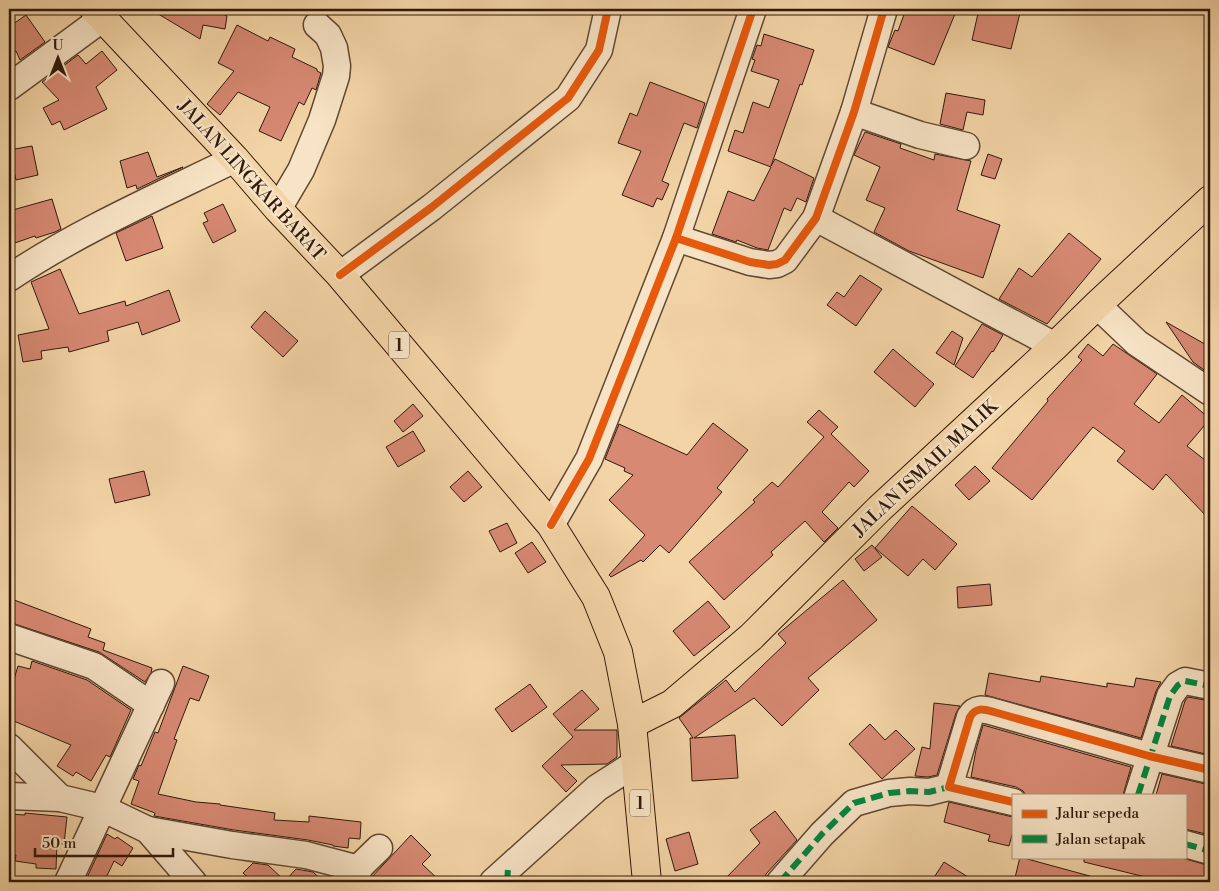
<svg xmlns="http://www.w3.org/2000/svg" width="1219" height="891" font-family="'Libre Bodoni',serif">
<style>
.building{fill:#d78973;stroke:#30190b}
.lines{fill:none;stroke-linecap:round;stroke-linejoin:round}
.minor-casing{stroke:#614832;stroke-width:29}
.major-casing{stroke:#30190b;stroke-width:30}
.highway-casing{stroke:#30190b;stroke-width:30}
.minor{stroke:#f7e3c5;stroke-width:26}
.major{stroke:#f3d4a6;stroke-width:28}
.highway{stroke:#f3d4a6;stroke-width:28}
.quiet{stroke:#00873e;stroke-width:6;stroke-dasharray:12 6;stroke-linecap:butt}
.cycleway-casing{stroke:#f7e3c5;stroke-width:11}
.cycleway{stroke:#e8590c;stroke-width:8}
.labels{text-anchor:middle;stroke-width:5;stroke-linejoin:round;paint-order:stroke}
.shield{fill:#f7e3c5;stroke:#6c5643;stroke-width:1}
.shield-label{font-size:16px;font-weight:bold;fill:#30190b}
.street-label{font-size:18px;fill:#30190b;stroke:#f7e3c5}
</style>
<rect width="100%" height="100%" fill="#f3d4a6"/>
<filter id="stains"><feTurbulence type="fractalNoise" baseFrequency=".004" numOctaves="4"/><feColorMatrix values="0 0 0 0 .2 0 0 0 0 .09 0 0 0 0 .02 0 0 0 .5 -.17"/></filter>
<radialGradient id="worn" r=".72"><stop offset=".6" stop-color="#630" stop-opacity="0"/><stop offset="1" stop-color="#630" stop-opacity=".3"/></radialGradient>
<g class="building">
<polygon points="150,9 212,9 227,16 225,29 203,25 200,39"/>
<polygon points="906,9 957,9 934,65 888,47 895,30 898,31"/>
<polygon points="979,9 1021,9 1011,49 972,40"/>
<polygon points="26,15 45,42 20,60 16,51 9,54 9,27"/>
<polygon points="237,25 268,41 270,37 295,49 292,57 317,69 317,71 321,73 316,90 312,88 304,105 299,102 281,141 259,131 270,107 238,92 220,115 207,104 234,71 218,63"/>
<polygon points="764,34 814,50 802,85 800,84 771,166 775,159 814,178 806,202 797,198 791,211 784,208 768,250 757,248 737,240 736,242 712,234 728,191 754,201 771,167 728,151 735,130 743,133 753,102 769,108 779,80 751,71 755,60 752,59 757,45 761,46"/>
<polygon points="102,51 117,70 96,87 107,109 64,130 60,121 52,125 43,108 59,100 42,82 78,55 86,64"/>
<polygon points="650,82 705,103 697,128 684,123 662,181 669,184 662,200 657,198 653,207 622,195 641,151 618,143 630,113 637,116"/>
<polygon points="946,93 985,100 983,115 967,112 963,130 940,124"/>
<polygon points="865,132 901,144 900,148 934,160 935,154 971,161 957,210 1000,225 983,278 909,251 874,232 885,208 866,200 880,167 854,155"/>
<polygon points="32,146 38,175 16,180 9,150"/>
<polygon points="148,152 157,177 183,167 137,189 136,185 127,188 120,161"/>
<polygon points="988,154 1002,159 995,179 981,175"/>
<polygon points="52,199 61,229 55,232 36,238 35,236 9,245 9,211"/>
<polygon points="223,204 236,231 213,243 203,223 208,221 204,213"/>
<polygon points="152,216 163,248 126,261 116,233"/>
<polygon points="1069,233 1101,259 1047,324 999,299 1019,268 1032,277"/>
<polygon points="60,269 79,314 125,301 126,306 169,290 180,321 142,335 138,322 107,331 109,341 69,352 68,347 41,351 42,359 23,362 18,335 49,329 31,282"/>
<polygon points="860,275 882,289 856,326 827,305 837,292 844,297"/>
<polygon points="265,311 298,341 283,357 251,327"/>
<polygon points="1166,322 1210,347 1210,369 1207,372 1193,362"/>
<polygon points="982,324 1003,335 993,352 992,351 973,378 955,366"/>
<polygon points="952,331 963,338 954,365 936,353"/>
<polygon points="1088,344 1103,356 1113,344 1157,374 1134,404 1159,423 1182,395 1210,419 1187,446 1210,464 1210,520 1166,474 1153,490 1117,461 1125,451 1093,427 1032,500 992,468 1048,401 1047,399 1082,360 1078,357"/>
<polygon points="893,349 934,384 915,407 874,372"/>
<polygon points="413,404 423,416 403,432 394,421"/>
<polygon points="819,410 838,427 831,434 869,471 854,487 849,482 822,512 838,528 824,542 805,521 771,552 773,555 724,600 689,562 755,502 753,500 772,482 778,487 824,437 807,422"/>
<polygon points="713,423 748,450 717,488 722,492 669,553 660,545 643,562 641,560 611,577 609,575 645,535 609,500 633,475 624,471 625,468 605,459 619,424 687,455"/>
<polygon points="413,431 425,451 398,467 386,447"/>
<polygon points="975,466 990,481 969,500 955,485"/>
<polygon points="144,471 150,495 115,503 109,479"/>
<polygon points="468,471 482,487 464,502 450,487"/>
<polygon points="912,506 957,544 935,570 923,559 908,576 875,548"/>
<polygon points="507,523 517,543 500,552 489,531"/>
<polygon points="532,542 546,562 528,573 515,553"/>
<polygon points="872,545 882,557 864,571 855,559"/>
<polygon points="843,580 877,620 808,678 819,690 782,726 754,698 694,738 735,735 738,778 692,781 690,738 693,738 679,718 726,680 735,692 786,643 778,634"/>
<polygon points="990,584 992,605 958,608 957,587"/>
<polygon points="9,598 91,629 88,637 105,643 103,650 152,668 151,673 145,682 99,652 9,622"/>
<polygon points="708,601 730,627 694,656 673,631"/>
<polygon points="32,661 87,680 131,710 110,757 106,755 91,781 76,772 73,776 57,766 71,745 9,719 9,696 18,666 30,669"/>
<polygon points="183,666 209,676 199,701 190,698 174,739 177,740 158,794 196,802 220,804 220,805 275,813 274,820 309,822 309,816 361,822 360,839 349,838 348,848 333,846 333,845 308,840 234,830 154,816 155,813 131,804 139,781 133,779 139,765 141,766 155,732 158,733"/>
<polygon points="989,673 1040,682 1041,676 1107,687 1107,683 1134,687 1136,678 1161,682 1156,691 1141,738 985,695"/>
<polygon points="530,684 547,707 512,732 495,709"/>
<polygon points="582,690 599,709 574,730 617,730 617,757 607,764 561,765 577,781 566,792 542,766 573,737 553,714"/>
<polygon points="1188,697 1210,701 1210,755 1171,746 1185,701"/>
<polygon points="934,703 960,706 956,713 937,775 928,777 915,776 922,747 930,749"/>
<polygon points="870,724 885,740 896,730 915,749 882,779 849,744"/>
<polygon points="983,725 1131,767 1123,795 1026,795 1023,791 1016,787 971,777 976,750"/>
<polygon points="1162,774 1210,785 1210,835 1185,829 1185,795 1156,795"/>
<polygon points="949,802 1013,817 1013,831 1009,846 988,841 990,835 944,822"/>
<polygon points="775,811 797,840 766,874 765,882 722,882 760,843 750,830"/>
<polygon points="25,813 67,817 64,844 57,843 56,869 36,868 36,864 15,861 16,855 9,854 9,814 25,815"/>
<polygon points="689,832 698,864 675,871 666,839"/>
<polygon points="107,834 115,839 117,837 133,848 122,866 114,861 104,882 85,882"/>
<polygon points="411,835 431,855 422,864 441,882 365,882 370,879"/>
<polygon points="1020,857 1097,878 1096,882 1014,882"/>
<polygon points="1084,857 1179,857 1210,866 1210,882 1166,882 1084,862"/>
<polygon points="944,862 976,882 931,882"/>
<polygon points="253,863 268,865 285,881 296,869 313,872 324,882 253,882 243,873"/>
</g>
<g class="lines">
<g class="minor-casing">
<g id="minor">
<polyline points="9,87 103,18"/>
<polyline points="854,112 920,135 966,146"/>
<polyline points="278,209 301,170 322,120 336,76 337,66 334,48 328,35 317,25"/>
<polyline points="816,218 1055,346"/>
<polyline points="676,238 750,262 769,265 777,264 785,260 816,218 854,112 884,9"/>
<polyline points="340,275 432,207 568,98 599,50 608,9"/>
<path d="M9 278C79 231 159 196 235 159"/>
<polyline points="1097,305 1137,343 1210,392"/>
<polyline points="551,525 589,459 676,238 753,9"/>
<polyline points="9,637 94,666 151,705"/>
<polyline points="9,747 60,798"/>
<polyline points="1138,795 1170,696 1178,685 1185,681 1210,686"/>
<polyline points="9,796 60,798 102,808 148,830 193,882"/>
<path d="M1013 802 949 787 970 717C976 707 983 709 994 712L1149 756 1210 770"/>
<polyline points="148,830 232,845 306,855 359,869"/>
<polyline points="1185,844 1210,851"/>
<polyline points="346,880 379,848"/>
<polyline points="68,882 161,683"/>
<polyline points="493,882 597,788 636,763"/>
<polyline points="780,882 822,834 854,803 889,793 910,791 929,792 949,787"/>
</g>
</g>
<g class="major-casing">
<polyline id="major" points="632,724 672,704 751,637 879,509 1055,346 1097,305 1210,200"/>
</g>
<g class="highway-casing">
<polyline id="highway" points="94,9 235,159 278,209 340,275 551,525 596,597 618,652 632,724 647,882"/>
</g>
<use href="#minor" class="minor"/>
<use href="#major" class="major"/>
<use href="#highway" class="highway"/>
<g class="quiet">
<polyline points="1138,795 1170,696 1178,685 1185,681 1210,686"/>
<polyline points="1185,844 1210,851"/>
<polyline points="507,882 508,869"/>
<polyline points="780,882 822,834 854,803 889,793 910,791 929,792 949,787"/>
</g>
<g class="cycleway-casing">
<g id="cycleway">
<polyline points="676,238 750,262 769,265 777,264 785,260 816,218 854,112 884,9"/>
<polyline points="340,275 432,207 568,98 599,50 608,9"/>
<polyline points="551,525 589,459 676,238 753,9"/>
<path d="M1013 802 949 787 970 717C976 707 983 709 994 712L1149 756 1210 770"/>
</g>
</g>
<use href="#cycleway" class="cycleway"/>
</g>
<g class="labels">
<g class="shield">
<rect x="389" y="331.5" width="20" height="27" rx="4"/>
<rect x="630" y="789.5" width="20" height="27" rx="4"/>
</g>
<g class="shield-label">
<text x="399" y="351">1</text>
<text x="640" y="809">1</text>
</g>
<g class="street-label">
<text transform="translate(252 180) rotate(48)" y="6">JALAN LINGKAR BARAT</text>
<text transform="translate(925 468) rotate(-43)" y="6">JALAN ISMAIL MALIK</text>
</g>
</g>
<rect width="1219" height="891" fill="none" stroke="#f3d4a6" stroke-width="30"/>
<rect x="10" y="10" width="1199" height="871" fill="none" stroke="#30190b" stroke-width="2.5"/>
<rect x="15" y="15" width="1189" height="861" fill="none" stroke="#30190b"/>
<rect x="1012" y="794" width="175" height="65" fill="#f7e3c5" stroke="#a7927b"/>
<rect x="1022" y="810" width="25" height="8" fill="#e8590c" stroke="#a7927b"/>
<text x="1056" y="818" font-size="15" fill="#30190b">Jalur sepeda</text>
<rect x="1022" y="835" width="25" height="8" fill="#00873e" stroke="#a7927b"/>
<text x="1056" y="844" font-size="15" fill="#30190b">Jalan setapak</text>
<g transform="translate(58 58)" stroke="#f7e3c5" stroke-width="4" paint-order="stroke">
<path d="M0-4L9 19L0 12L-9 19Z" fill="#30190b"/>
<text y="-8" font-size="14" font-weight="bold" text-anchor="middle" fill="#30190b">U</text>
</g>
<path d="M35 848v8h138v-8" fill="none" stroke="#30190b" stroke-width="2.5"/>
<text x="42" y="848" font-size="15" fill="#30190b" stroke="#f7e3c5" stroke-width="4" paint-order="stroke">50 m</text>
<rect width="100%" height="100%" filter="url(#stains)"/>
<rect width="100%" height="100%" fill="url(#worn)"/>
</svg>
